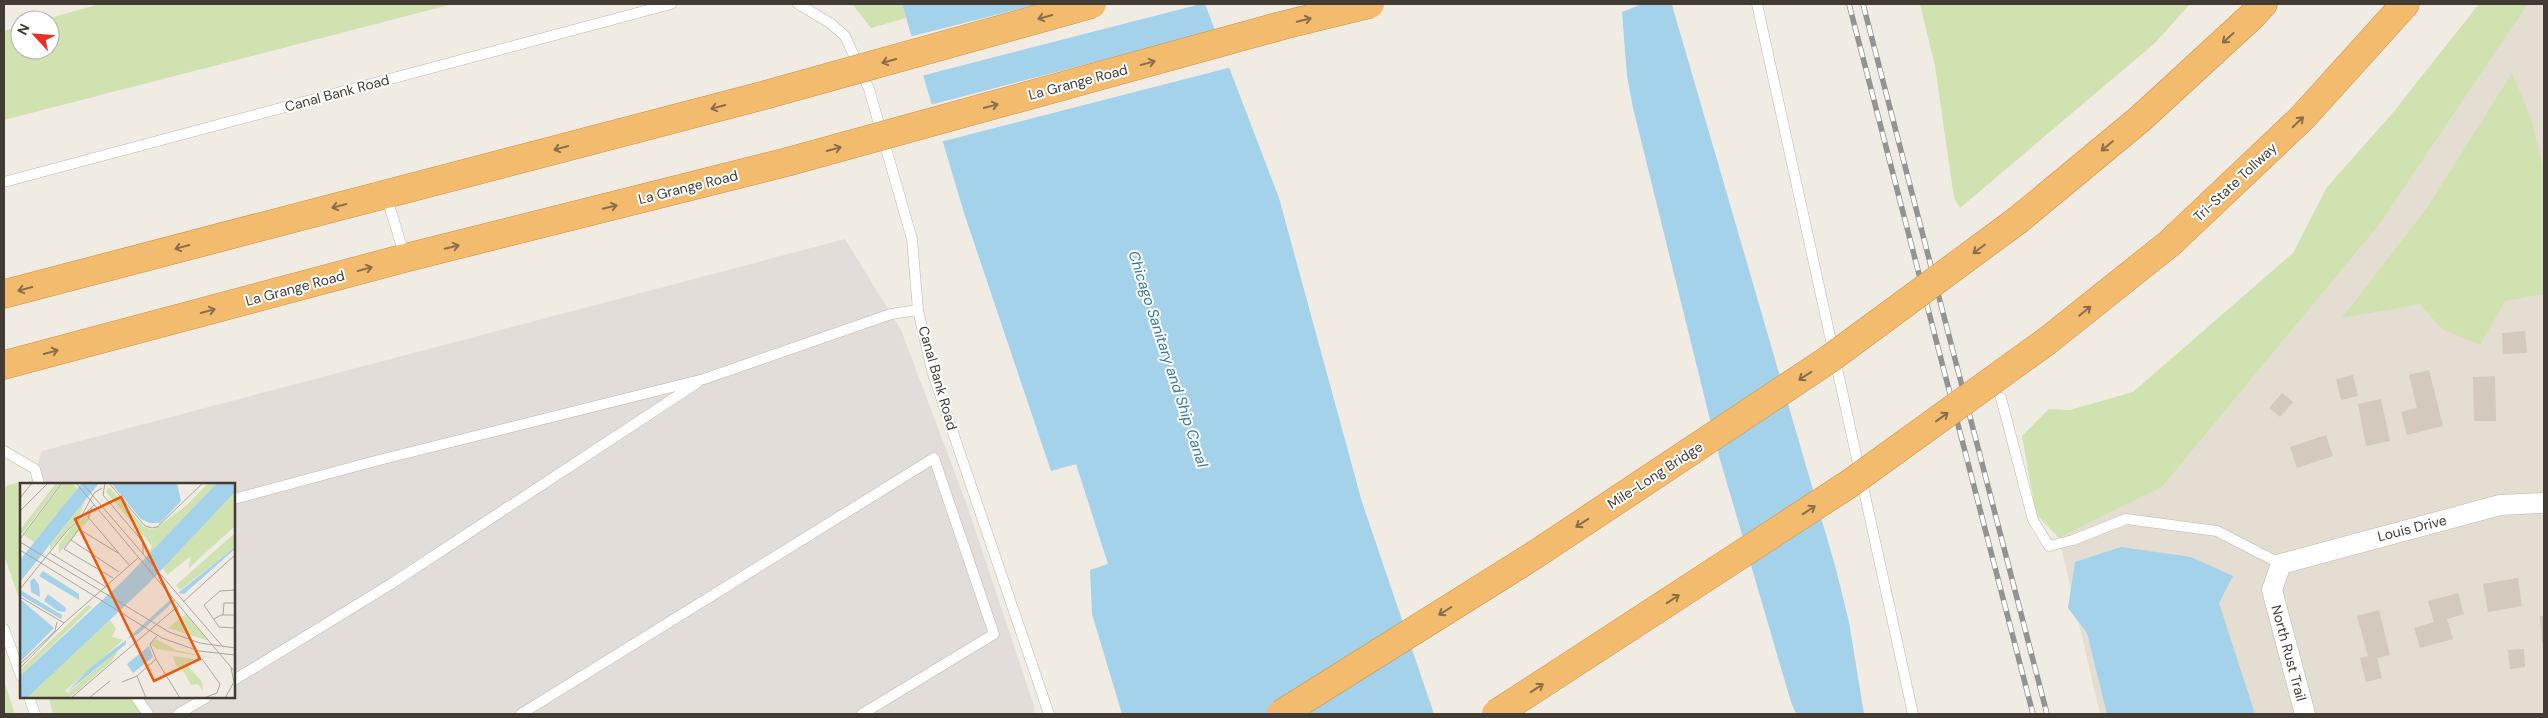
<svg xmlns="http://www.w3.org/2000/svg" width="2548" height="718" font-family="'DM Sans',sans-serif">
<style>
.residential{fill:#e4ddd2}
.industrial{fill:#e2ddd9}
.green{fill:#cfe2af}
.water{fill:#a4d2ea}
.pier{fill:#f0ece4}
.building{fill:#d4c9bd}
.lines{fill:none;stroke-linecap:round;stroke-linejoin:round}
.lane-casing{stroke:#beb5aa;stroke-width:11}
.street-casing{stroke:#beb5aa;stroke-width:21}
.highway-casing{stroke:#d08f3e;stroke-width:29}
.lane{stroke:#fff;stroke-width:10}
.street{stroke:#fff;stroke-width:20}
.highway{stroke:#f2bb6d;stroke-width:28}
.rail-casing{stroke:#939393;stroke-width:5.5}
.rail{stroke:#fff;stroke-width:4;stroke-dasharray:11;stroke-linecap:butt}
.highway-bridge-casing{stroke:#d08f3e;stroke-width:29;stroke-linecap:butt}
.highway-bridge{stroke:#f2bb6d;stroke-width:28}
.oneway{stroke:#886e4b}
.labels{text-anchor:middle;stroke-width:4;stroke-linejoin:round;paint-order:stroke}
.street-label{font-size:14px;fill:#423b34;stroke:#fff}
.water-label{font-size:15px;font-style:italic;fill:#357a9e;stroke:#fff}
.inset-road{fill:none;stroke:#aaa59e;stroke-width:1}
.view{fill:#e8590c;fill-opacity:0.15;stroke:#e8590c;stroke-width:2.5}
.inset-edge{fill:none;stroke:#423b34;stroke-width:2.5}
</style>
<rect width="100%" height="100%" fill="#f0ece4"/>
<polygon class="residential" points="2528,4 2544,4 2544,714 2100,714 2059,538 2162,487 2379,225"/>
<polygon class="industrial" points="845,239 901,330 967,505 1034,706 1034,714 53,714 49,697 234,697 234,484 30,484 42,451"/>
<g class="green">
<polygon points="100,4 453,4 4,120 4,31 20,26 20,50 50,50 50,20 43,20"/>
<polygon points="852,4 902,4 906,18 871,28"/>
<polygon points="1920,4 2190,4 2155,43 1960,208 1954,198 1935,66"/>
<polygon points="2479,4 2528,4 2379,225 2162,487 2059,538 2036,514 2022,436 2049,409 2070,410 2133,392 2293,253 2327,187 2391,115"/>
<polygon points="2512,73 2532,121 2544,172 2544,294 2505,301 2480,345 2442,329 2420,304 2342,318 2427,208"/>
<polygon points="19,482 26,484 21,484 21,604 4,555 4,489 6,486"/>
<polygon points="4,681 15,714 4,714"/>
<polygon points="49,697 141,697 151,714 53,714"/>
</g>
<g class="water">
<polygon points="902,4 1205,4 1279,198 1362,502 1434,714 1122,714 1092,614 1090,570 1108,564 1076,464 1051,471 964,213"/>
<polygon points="1642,4 1672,5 1836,569 1849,622 1864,714 1796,714 1791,702 1719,456 1633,108 1627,76 1622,12"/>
<polygon points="2121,547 2191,557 2233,576 2219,603 2255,714 2107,714 2087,633 2068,608 2075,562"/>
</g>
<g class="pier">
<polygon points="1039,4 1201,4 921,76 909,37"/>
<polygon points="1218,30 1232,67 940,142 930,105"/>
</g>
<g class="building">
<polygon points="2525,331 2527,353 2503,354 2502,333"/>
<polygon points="2429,370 2443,426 2407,435 2401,412 2417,408 2409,375"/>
<polygon points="2353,375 2358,396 2341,400 2336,379"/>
<polygon points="2495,376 2496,421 2474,421 2473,377"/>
<polygon points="2282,393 2293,402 2280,417 2269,408"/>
<polygon points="2381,399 2390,441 2366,446 2358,404"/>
<polygon points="2326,435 2333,456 2297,468 2290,447"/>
<polygon points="2518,578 2522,606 2488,612 2483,584"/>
<polygon points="2458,593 2464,614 2447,619 2453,639 2420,648 2414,628 2434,622 2428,601"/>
<polygon points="2379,610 2390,655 2377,658 2382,678 2366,682 2360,658 2368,656 2357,616"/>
<polygon points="2540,616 2544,616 2544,643 2542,643"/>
<polygon points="2524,649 2525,667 2510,669 2508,650"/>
</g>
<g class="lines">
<g class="lane-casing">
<g id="lane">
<polyline points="798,4 830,23 845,36 869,89 912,239 918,310 932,371 1049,714"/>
<polyline points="1757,4 1913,714"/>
<polyline points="4,182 671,4"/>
<polyline points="386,195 405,257"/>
<polyline points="2001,398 2033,520 2049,546 2073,540 2126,519 2217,531 2281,564"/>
<polyline points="4,451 35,469 39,484"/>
<polyline points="234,499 379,460 704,379 891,314 918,310"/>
<polyline points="4,629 21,676"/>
<polyline points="234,680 391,584 697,383"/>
<polyline points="29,697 35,714"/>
<polyline points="136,697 148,714"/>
<polyline points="178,714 207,697"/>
<polyline points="521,714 934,458 994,634 862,714"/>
</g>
</g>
<g class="street-casing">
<polyline id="street" points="2305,714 2272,590 2281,564 2500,505 2544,503"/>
</g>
<g class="highway-casing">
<g id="highway">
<polyline points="2018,220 2140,119 2252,16 2263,4"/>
<polyline points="4,294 765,95"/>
<polyline points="2047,341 2170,243 2302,118 2405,4"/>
<polyline points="4,365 405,258 787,162"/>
</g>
</g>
<use href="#lane" class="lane"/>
<use href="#street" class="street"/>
<use href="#highway" class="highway"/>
<g class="rail-casing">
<g id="rail">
<polyline points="1849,4 2033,714"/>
<polyline points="1863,4 2047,714"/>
</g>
</g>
<use href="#rail" class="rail"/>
<g class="highway-bridge-casing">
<g id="highway-bridge">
<polyline points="765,95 1092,4"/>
<polyline points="787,162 1284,25 1370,4"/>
<polyline points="1281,714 1536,554 1828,360 2018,220"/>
<polyline points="1496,714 1849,484 2047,341"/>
</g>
</g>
<use href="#highway-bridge" class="highway-bridge"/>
</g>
<defs><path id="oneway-shaft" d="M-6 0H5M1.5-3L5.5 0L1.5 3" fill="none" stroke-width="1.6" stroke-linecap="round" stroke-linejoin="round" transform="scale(1.25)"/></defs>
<g class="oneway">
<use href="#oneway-shaft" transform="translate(1045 17) rotate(164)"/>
<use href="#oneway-shaft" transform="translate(1304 20) rotate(-14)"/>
<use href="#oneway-shaft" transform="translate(2228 38) rotate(138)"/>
<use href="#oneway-shaft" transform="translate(889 61) rotate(164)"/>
<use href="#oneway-shaft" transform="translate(1148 63) rotate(-15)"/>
<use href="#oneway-shaft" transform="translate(991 106) rotate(-15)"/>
<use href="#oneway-shaft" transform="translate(718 107) rotate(165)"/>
<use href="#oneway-shaft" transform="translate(2298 122) rotate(-44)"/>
<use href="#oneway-shaft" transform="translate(2107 146) rotate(140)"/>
<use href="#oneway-shaft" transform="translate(561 148) rotate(165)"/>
<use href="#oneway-shaft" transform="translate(834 149) rotate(-15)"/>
<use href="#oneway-shaft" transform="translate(339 206) rotate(165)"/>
<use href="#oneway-shaft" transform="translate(610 207) rotate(-14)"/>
<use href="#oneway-shaft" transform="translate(182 247) rotate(165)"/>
<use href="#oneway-shaft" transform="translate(452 247) rotate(-14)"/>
<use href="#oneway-shaft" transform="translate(1979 249) rotate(143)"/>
<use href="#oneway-shaft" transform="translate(365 269) rotate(-15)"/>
<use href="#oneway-shaft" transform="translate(25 289) rotate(165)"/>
<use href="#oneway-shaft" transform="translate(208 311) rotate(-15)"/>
<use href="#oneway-shaft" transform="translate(2085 311) rotate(-39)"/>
<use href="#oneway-shaft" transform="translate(51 352) rotate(-15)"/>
<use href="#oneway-shaft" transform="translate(1805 376) rotate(147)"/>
<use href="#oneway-shaft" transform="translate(1942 417) rotate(-36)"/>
<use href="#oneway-shaft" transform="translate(1809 510) rotate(-33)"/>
<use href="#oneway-shaft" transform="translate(1582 523) rotate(147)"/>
<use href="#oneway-shaft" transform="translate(1673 599) rotate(-33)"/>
<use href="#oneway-shaft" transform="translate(1445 611) rotate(148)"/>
<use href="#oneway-shaft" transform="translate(1537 688) rotate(-33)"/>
</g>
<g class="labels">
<g class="street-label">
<text transform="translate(1078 82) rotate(-15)" y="5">La Grange Road</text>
<text transform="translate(337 93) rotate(-15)" y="5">Canal Bank Road</text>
<text transform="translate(2235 182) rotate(-43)" y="5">Tri-State Tollway</text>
<text transform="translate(688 187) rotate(-14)" y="5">La Grange Road</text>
<text transform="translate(295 288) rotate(-15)" y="5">La Grange Road</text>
<text transform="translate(938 378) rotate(74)" y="5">Canal Bank Road</text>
<text transform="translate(1655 475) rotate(-33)" y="5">Mile-Long Bridge</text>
<text transform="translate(2412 528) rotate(-14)" y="5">Louis Drive</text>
<text transform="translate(2289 653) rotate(75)" y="5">North Rust Trail</text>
</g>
<g class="water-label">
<text transform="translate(1168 359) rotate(72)" y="5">Chicago Sanitary and Ship Canal</text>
</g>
</g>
<g transform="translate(20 483)">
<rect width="215" height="215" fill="#f0ece4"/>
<path d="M36 0H41L2 51 0 47ZM43 0H52L57 6 15 60 4 52ZM188 0H197L128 72 132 63 86 9 89 4 124 44 133 47 167 22ZM215 9V43L168 86 171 73 147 92 143 85ZM65 18 59 34 30 67V62ZM71 30 70 35 39 70V61L54 42ZM215 50V64L160 107 156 102ZM68 122 72 124 0 193V187ZM166 131 189 158 148 145ZM90 137 96 146 92 154 103 157 45 208 48 210 99 166 92 178 49 215H7ZM136 156 156 167 199 176 137 166 130 161ZM153 173 174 176 167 182 182 199 183 208 178 201 171 202 164 189 156 182Z" fill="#cfe2af"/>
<path d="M62 0H79L0 99V77ZM91 0H157L161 18 140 40H130L121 36ZM197 0H215V9L128 101 7 215H0V193L104 97ZM215 64V66L164 111 158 110ZM23 88 59 111V117L19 93ZM14 95 19 102 20 114 11 109 10 98ZM2 108 42 132 41 136 0 112ZM28 111 46 125 45 129 38 128 24 118ZM0 116 34 145 0 179ZM150 117 152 120 118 151 107 156ZM106 157V161L46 210 71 184ZM129 163 133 174 113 190 107 181Z" fill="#a4d2ea"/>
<path class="inset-road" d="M56 0 215 189M62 0 203 164M85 0 83 12 123 59V71M89 0 125 43 132 45 137 44 183 0M0 15 12 0M72 25 68 34 109 82M0 28 28 0M62 32 74 10 82 5M0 56 42 0M51 57 99 89M0 59 149 149 180 160 215 165M0 67 142 155 179 168 215 172M30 70 86 104M93 95 44 66 59 46 98 70M0 106 46 49 74 22M215 107 200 108 184 122 199 144 215 145M0 114 44 140M163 119 215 72M203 132 204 120H215M194 136 201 132H215M136 176 160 215M136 176 130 161 137 153M182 176 200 201 197 210 184 215M0 181 35 148 37 139M0 185 44 140 118 75M102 199 117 193M51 215 158 123M69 215 90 198M126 215 117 193 136 176M205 215 214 199 211 185"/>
<path class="view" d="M101 14 180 176 134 198 55 36Z"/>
<rect width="215" height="215" class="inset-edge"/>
</g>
<rect width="2548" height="718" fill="none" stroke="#423b34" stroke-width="10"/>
<g transform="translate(35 35) rotate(296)"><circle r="24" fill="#ffffff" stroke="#b3b1ae"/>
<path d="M0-4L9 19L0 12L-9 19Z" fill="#e93022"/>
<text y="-8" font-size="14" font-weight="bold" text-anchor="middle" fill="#423b34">N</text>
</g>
</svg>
